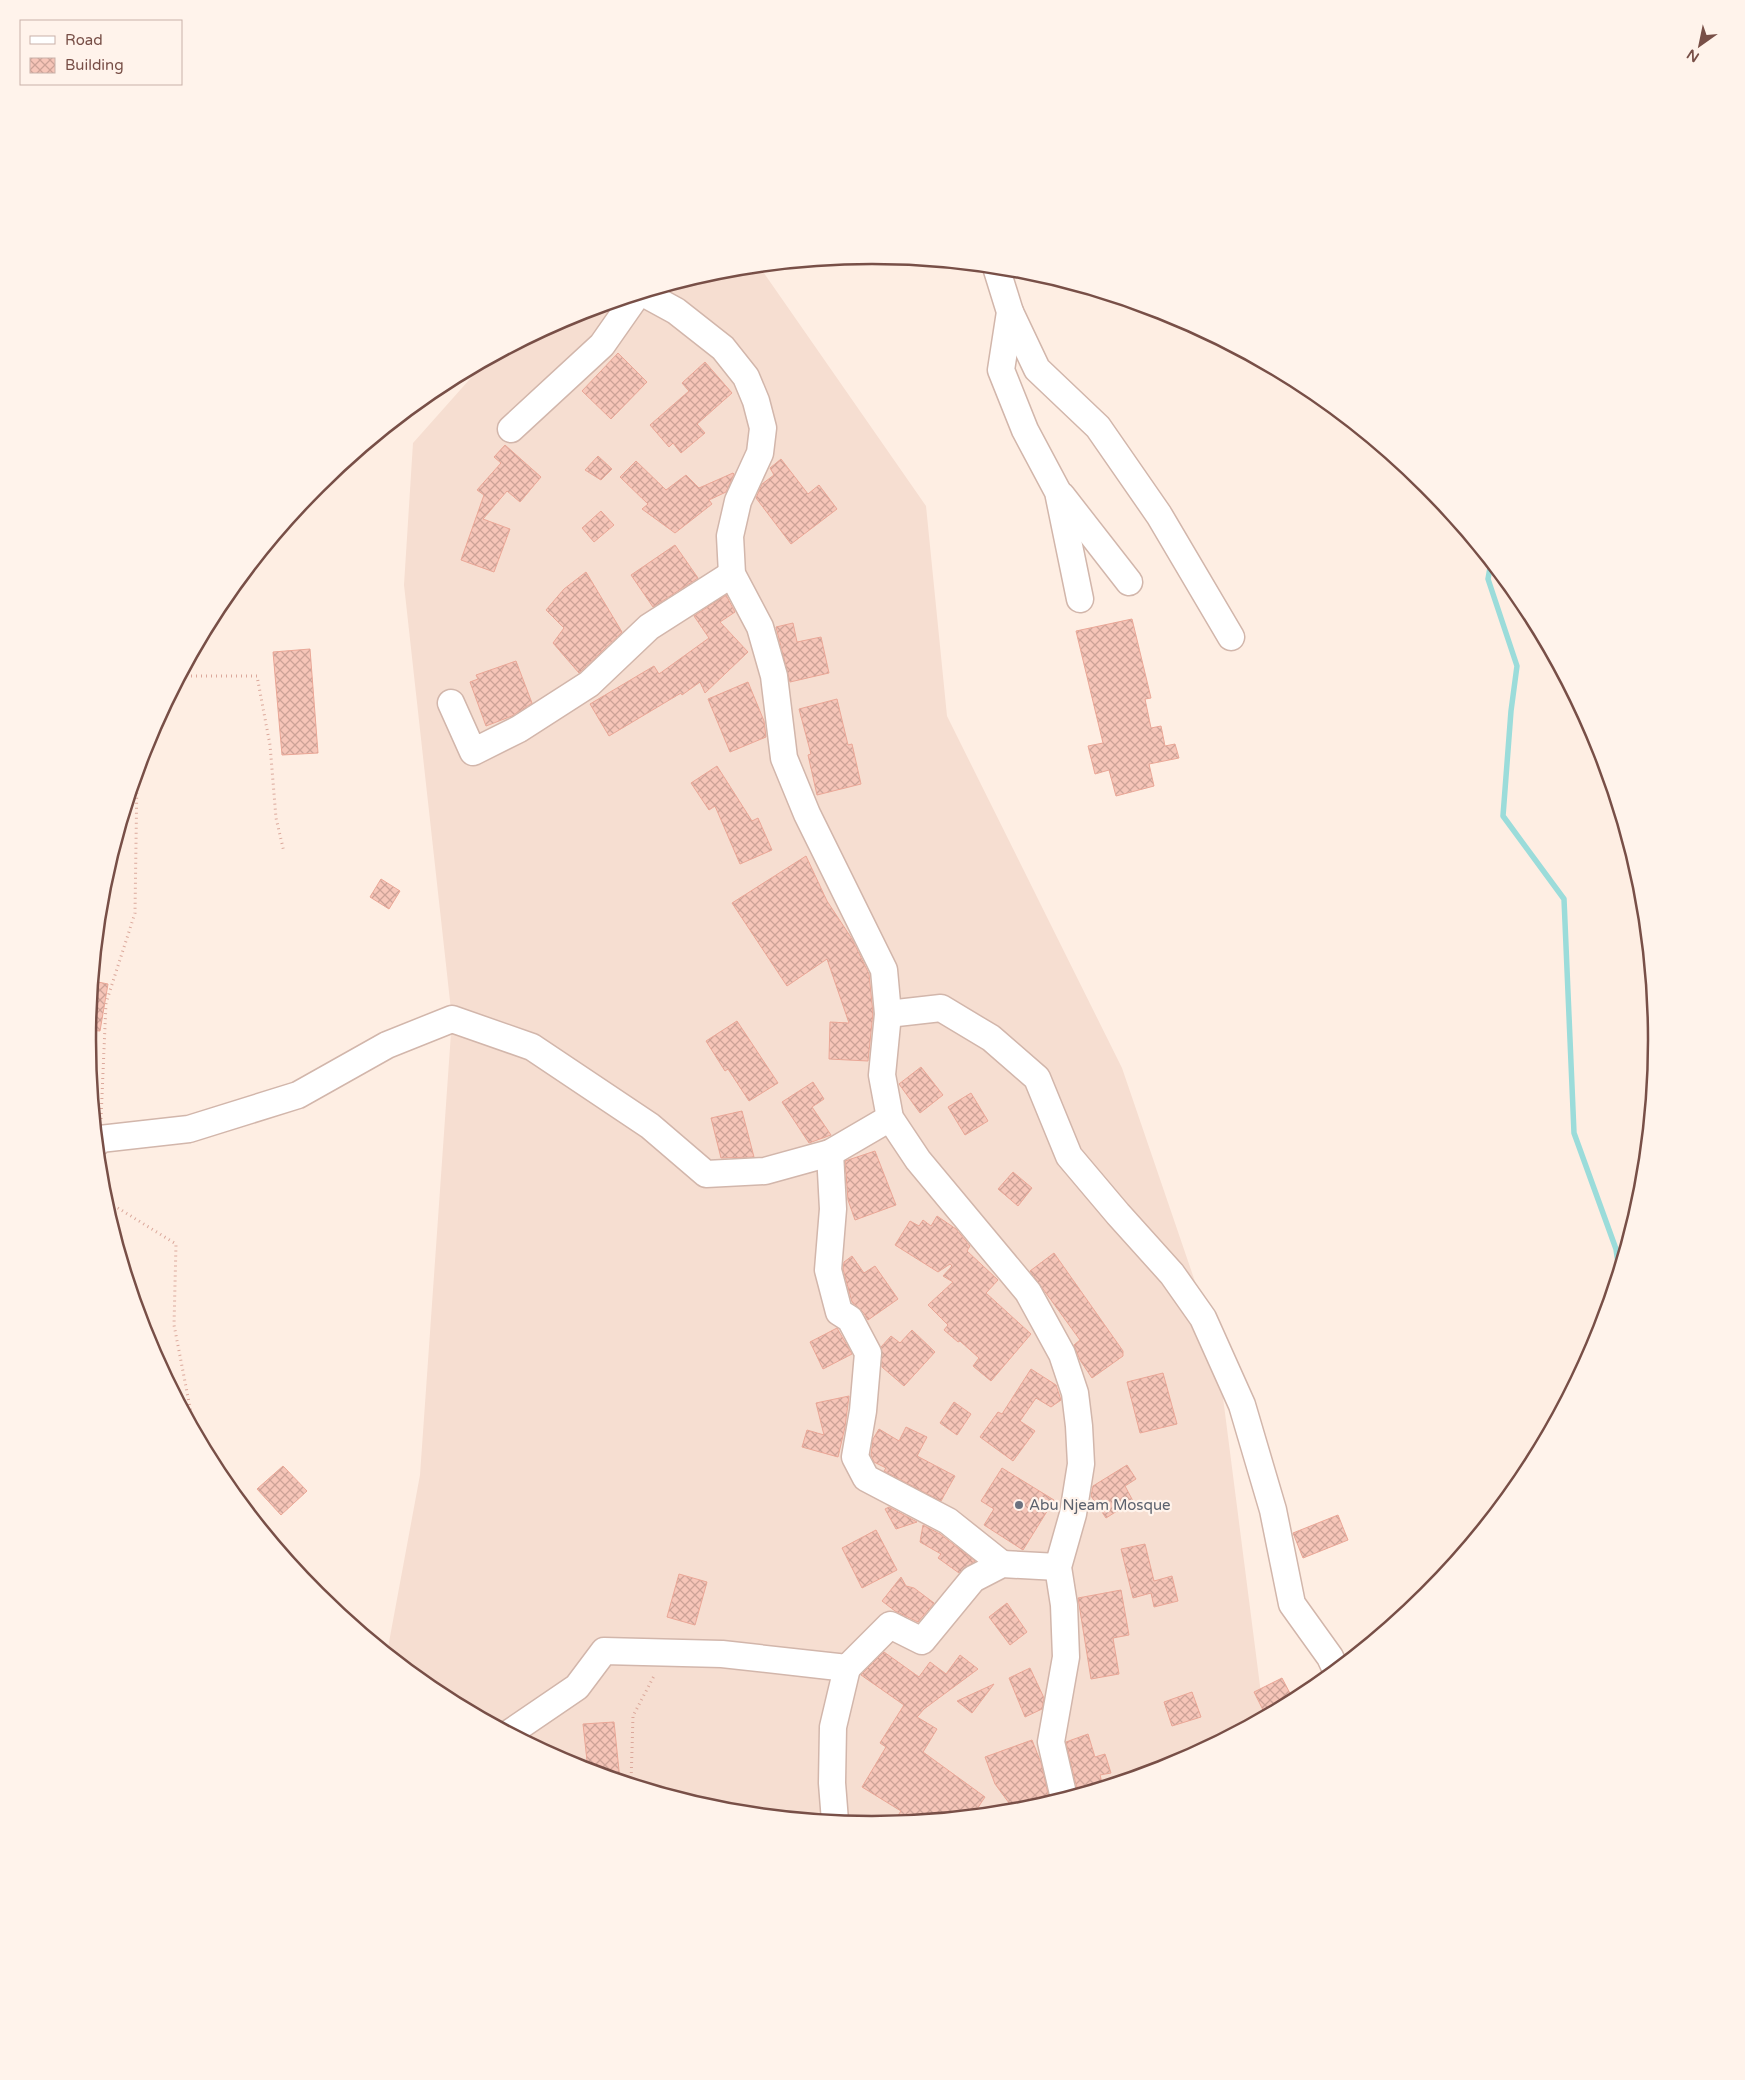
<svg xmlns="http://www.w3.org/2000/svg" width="1745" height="2080" font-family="'Varela Round',sans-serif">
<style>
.residential{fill:#f6ded1}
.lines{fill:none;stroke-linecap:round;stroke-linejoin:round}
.stream{stroke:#9bdcda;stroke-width:5.5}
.building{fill:url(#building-cross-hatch);stroke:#eaa797}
.minor-casing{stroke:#d2b6ab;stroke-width:29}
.path{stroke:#dba89b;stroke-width:3;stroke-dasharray:1 4;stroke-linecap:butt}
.minor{stroke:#fff;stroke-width:26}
.worship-dot{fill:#6b7280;stroke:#fff3eb;stroke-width:2}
.labels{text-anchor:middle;stroke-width:4.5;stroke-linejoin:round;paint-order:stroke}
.worship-label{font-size:15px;fill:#5b616d;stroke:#fff3eb;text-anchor:start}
.rim{fill:none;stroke:#784f47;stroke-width:2.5}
</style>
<defs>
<pattern id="building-cross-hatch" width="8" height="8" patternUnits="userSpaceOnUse" patternTransform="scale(1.25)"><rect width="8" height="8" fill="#f6c5b8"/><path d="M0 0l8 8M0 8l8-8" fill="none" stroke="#cca297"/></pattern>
</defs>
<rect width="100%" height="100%" fill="#feeee3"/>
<polygon class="residential" points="759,266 926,506 947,716 1122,1068 1216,1343 1264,1717 1173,1765 1025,1810 872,1825 719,1810 572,1765 436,1693 387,1653 420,1475 452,1019 404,585 413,443 485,362 572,315 720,270"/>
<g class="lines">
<polyline class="stream" points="1491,562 1488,579 1517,666 1511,711 1503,816 1564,899 1574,1133 1616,1249 1619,1270"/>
</g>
<g class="building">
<polygon points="618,353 647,382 611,419 582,391"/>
<polygon points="705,362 732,393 697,424 705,433 681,453 673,443 669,447 650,425 689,391 682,383"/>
<polygon points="505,445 541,477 520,502 507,491 483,519 510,529 494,572 461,560 484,495 477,490 501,463 494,457"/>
<polygon points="598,456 612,469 601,480 585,470"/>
<polygon points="781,459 808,494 819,485 837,509 791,544 756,498 762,484 774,475 770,468"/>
<polygon points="636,461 666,490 686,475 699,488 733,473 734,474 726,492 709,500 712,504 675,533 642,509 648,504 620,477"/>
<polygon points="601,511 614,525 594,542 582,528"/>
<polygon points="675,545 698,578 653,607 631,575"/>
<polygon points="586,572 622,632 579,673 553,643 564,628 546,610 564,589"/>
<polygon points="726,595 735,612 720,622 748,652 705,693 700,682 682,695 681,693 609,736 590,704 654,666 659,674 709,638 694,616"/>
<polygon points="1132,619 1151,698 1145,699 1151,728 1161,726 1165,746 1175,744 1179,758 1149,764 1154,786 1116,796 1109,770 1095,774 1088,746 1103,743 1076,631"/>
<polygon points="793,623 797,642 821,637 829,673 790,682 776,627"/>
<polygon points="310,649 318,753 282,755 273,652"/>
<polygon points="516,661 532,703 512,716 486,726 470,682 478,679 476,675"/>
<polygon points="748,682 764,721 766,737 730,752 708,699"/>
<polygon points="837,699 848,745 852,744 861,784 817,795 808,755 811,754 799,709"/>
<polygon points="717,766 752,821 758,818 772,850 740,864 715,806 709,810 691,783"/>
<polygon points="806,856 827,901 852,939 869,974 873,1013 868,1061 829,1059 830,1022 849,1023 827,959 787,986 732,903"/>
<polygon points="381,879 400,891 389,909 370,897"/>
<polygon points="93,981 108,984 100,1031 88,1030"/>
<polygon points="737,1021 778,1083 749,1101 728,1069 725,1071 706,1041"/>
<polygon points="921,1067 943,1095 920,1113 899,1084"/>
<polygon points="813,1082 824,1099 812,1107 831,1135 809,1143 782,1102"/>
<polygon points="971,1093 988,1121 965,1135 948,1107"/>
<polygon points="742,1111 754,1157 721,1158 711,1118"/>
<polygon points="875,1151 896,1205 855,1220 848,1200 845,1161"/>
<polygon points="1013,1172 1032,1188 1018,1206 998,1189"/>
<polygon points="937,1216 956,1229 970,1246 967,1251 998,1280 986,1293 1031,1334 991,1381 973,1366 979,1358 960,1341 958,1342 944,1330 948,1325 928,1305 953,1282 943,1276 952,1266 950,1264 938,1272 895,1245 910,1221 919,1226 923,1220 931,1226"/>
<polygon points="1054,1253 1123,1351 1123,1356 1092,1378 1080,1360 1074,1345 1080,1340 1030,1271"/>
<polygon points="852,1256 864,1273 875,1266 898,1299 868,1320 863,1312 852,1302 843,1269 844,1262"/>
<polygon points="837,1328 852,1354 823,1369 810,1342"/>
<polygon points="912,1330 935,1352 904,1386 882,1367 881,1347 891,1336 900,1343"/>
<polygon points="1031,1369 1056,1385 1061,1400 1051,1407 1036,1398 1020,1421 1035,1431 1013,1461 980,1437 998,1412 1002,1414"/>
<polygon points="1163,1373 1177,1424 1140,1433 1127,1382"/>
<polygon points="849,1396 845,1427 838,1457 802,1447 807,1430 824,1435 816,1403"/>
<polygon points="954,1402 971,1414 957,1435 940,1423"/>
<polygon points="906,1427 927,1437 917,1456 955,1476 941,1501 884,1471 886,1468 874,1462 871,1455 873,1439 879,1429 899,1441"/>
<polygon points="1127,1465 1136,1479 1125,1486 1133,1501 1106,1518 1091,1496 1093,1486"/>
<polygon points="283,1466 307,1491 281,1515 257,1489"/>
<polygon points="1002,1468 1054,1500 1023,1550 984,1525 994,1509 981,1501"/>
<polygon points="889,1507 917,1522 896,1529 885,1509"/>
<polygon points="1338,1515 1348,1540 1303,1558 1293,1533"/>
<polygon points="923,1525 940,1534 975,1561 959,1573 938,1558 941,1554 920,1542"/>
<polygon points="876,1530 897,1570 862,1588 842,1548"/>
<polygon points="1145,1544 1154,1581 1172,1576 1178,1601 1154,1607 1151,1593 1133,1598 1121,1549"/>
<polygon points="679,1574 707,1582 695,1625 667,1617"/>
<polygon points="901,1577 906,1586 914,1588 934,1603 918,1622 895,1611 882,1601"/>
<polygon points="1121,1590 1129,1635 1113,1638 1119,1674 1091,1679 1078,1598"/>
<polygon points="1007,1603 1027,1632 1010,1645 989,1617"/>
<polygon points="884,1652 919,1677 930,1662 946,1674 960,1655 978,1669 924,1709 917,1717 937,1729 923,1752 985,1797 973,1815 893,1823 901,1811 862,1787 886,1747 880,1743 904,1705 861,1675"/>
<polygon points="1030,1668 1044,1698 1042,1709 1025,1717 1009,1678"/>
<polygon points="1282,1678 1294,1701 1266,1716 1254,1692"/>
<polygon points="994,1684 972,1713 957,1701"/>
<polygon points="1192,1692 1201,1717 1172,1726 1164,1702"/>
<polygon points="614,1722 620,1780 588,1770 583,1724"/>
<polygon points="1088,1734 1095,1757 1105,1754 1111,1773 1100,1775 1103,1786 1078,1793 1066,1742"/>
<polygon points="1032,1740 1041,1763 1050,1803 1015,1811 995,1784 985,1757"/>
</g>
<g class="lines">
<g class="minor-casing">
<g id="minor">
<polyline points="996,267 1010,312 1001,370 1025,430 1058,492 1080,599"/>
<polyline points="643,293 676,311 723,348 746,377 756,401 763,428 760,453 738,501 730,536 732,574 760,627 774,676 784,758 807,814 884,970 888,1014 882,1075 890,1118 918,1160 1028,1292 1062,1354 1075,1393 1079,1426 1081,1464 1073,1514 1058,1567 1064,1605 1066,1657 1051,1742 1064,1798"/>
<polyline points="1010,312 1037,369 1098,427 1159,515 1231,637"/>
<polyline points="511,429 602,345 637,295"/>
<polyline points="1062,496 1129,582"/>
<polyline points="451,703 473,752 519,729 589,684 649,627 732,574"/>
<polyline points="888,1014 941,1008 991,1038 1037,1078 1069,1156 1118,1214 1172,1274 1203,1318 1242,1405 1273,1510 1292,1604 1330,1657 1336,1670"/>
<polyline points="98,1142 100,1139 189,1129 298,1095 387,1045 452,1019 532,1047 650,1126 706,1174 765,1171 830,1153 890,1118"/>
<polyline points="830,1153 833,1209 828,1270 839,1312 850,1319 868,1353 863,1411 855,1457 866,1478 948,1521 1002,1564"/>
<polyline points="511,1732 577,1687 604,1651 722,1654 847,1668 890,1625 922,1641 973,1579 1002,1564 1058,1567"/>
<polyline points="835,1821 832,1783 833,1727 847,1668"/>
</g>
</g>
<g class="path">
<polyline points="181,676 257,676 270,745 276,818 284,852"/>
<polyline points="101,1119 106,1003 135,913 137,773"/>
<polyline points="105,1200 176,1244 174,1325 193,1423 203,1445"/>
<polyline points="631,1783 633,1716 655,1674"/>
</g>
<use href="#minor" class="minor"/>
</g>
<circle class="worship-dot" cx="1019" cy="1505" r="5"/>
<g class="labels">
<g class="worship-label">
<text x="1029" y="1510">Abu Njeam Mosque</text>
</g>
</g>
<path d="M0 0H1745V2080H0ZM96 1040a776 776 0 1 1 1552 0a776 776 0 1 1-1552 0Z" fill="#fff3eb" fill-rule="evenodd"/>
<path class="rim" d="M96 1040a776 776 0 1 1 1552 0a776 776 0 1 1-1552 0Z"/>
<rect x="20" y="20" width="162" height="65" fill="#fff3eb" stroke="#c9b1a9"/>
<rect x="30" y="36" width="25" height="8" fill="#ffffff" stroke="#c9b1a9"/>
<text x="65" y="45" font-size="15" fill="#784f47">Road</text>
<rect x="30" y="58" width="25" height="15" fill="url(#building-cross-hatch)" stroke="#c9b1a9"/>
<text x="65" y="70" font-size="15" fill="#784f47">Building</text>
<g transform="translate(1700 45) rotate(213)" stroke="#fff3eb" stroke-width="4" paint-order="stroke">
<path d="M0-4L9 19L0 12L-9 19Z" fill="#784f47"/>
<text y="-8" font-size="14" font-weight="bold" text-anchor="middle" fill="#784f47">N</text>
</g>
</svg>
